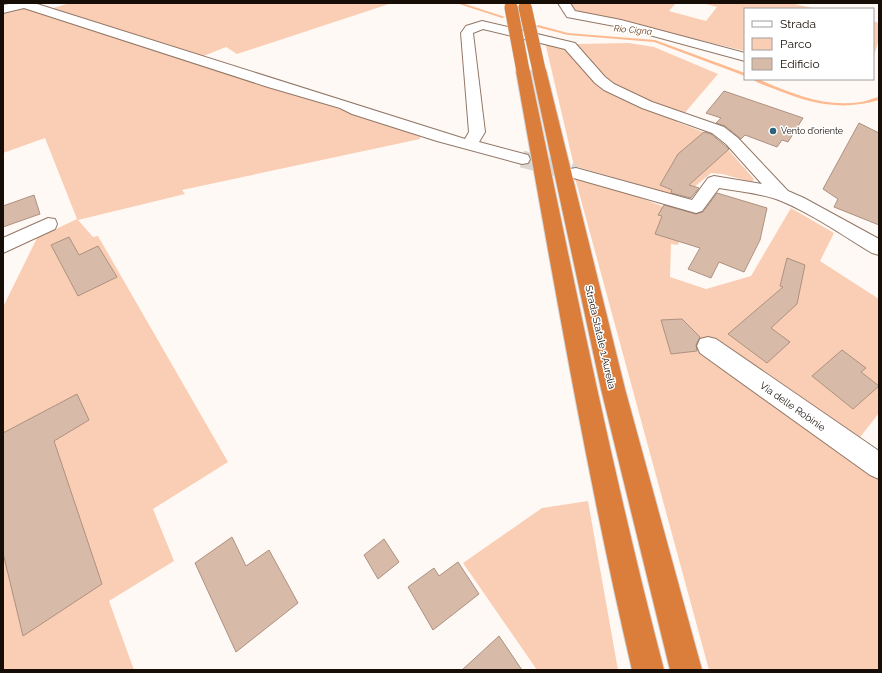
<svg xmlns="http://www.w3.org/2000/svg" width="882" height="673" font-family="Raleway,sans-serif">
<style>
.green{fill:#faceb4}
.lines{fill:none;stroke-linecap:round;stroke-linejoin:round}
.stream{fill:#fdba91;fill-rule:evenodd}
.building{fill:#d7baa8;stroke:#ad9180}
.minor-tunnel{stroke:#dcd6d1;stroke-width:17;stroke-dasharray:17 8;stroke-linecap:butt}
.minor-casing{stroke:#927766;stroke-width:2}
.highway-casing{stroke:#d5d3d2;stroke-width:2}
.minor{fill:#fff;fill-rule:evenodd}
.highway{fill:#db7d3b;fill-rule:evenodd}
.highway-bridge-casing{stroke:#d5d3d2;stroke-width:14;stroke-linecap:butt}
.highway-bridge{stroke:#db7d3b;stroke-width:13}
.poi-dot{fill:#2d637e;stroke:#fff;stroke-width:1.5}
.labels{text-anchor:middle;stroke-width:3;stroke-linejoin:round;paint-order:stroke}
.far-water-label{font-size:9px;font-style:italic;fill:#663209;stroke:#fff}
.far-poi-label{font-size:9px;fill:#170d07;stroke:#fff;text-anchor:start}
.street-label{font-size:10px;fill:#170d07;stroke:#fff}
</style>
<rect width="100%" height="100%" fill="#fff9f5"/>
<g class="green">
<polygon points="70,3 388,3 389,4 237,54 226,47 201,57 50,9"/>
<polygon points="569,3 676,3 669,11 706,21 717,7 702,3 790,3 817,9 745,9 745,51 574,10"/>
<polygon points="28,8 420,135 420,139 182,190 185,194 78,220 93,237 98,236 228,462 153,509 174,561 109,601 134,670 3,670 3,307 37,238 77,219 45,138 3,153 3,13"/>
<polygon points="873,21 879,23 879,39 873,59"/>
<polygon points="545,42 578,44 629,43 654,47 718,74 677,122 711,135 725,146 754,179 752,182 722,174 711,173 686,194 675,195 574,166"/>
<polygon points="575,178 604,184 667,208 689,214 678,245 671,244 670,277 706,289 751,276 791,208 834,233 820,261 879,299 879,413 854,445 879,464 879,670 709,670"/>
<polygon points="588,501 618,670 537,670 463,563 542,508"/>
</g>
<g class="lines">
<g class="stream">
<polygon points="456,3 462,3 505,17 502,18"/>
<polygon points="538,25 568,33 655,40 745,73 745,76 654,42 568,35 537,27 536,26"/>
<path d="M752 79H758C790 93 825 108 861 102 867 101 873 98 879 97V100C842 111 812 104 777 90 769 87 759 84 752 79Z"/>
</g>
</g>
<g class="building">
<polygon points="724,91 803,118 788,142 782,140 777,147 745,135 741,139 725,126 716,123 721,118 706,113"/>
<polygon points="859,123 879,133 879,225 834,207 838,199 823,189"/>
<polygon points="704,132 711,134 729,149 689,185 699,188 691,198 671,193 672,190 660,185 678,154"/>
<polygon points="717,193 767,208 760,240 744,272 719,262 711,278 688,269 700,248 655,234 662,216 658,215 664,205 696,214 703,212"/>
<polygon points="34,195 40,214 3,227 3,206"/>
<polygon points="69,237 79,255 98,246 117,277 78,296 51,245"/>
<polygon points="787,258 805,265 797,304 771,328 790,342 767,363 728,334 783,287 780,286"/>
<polygon points="682,319 700,337 696,345 697,351 671,354 661,320"/>
<polygon points="842,350 866,368 861,372 879,386 853,409 812,376"/>
<polygon points="77,394 89,420 54,441 102,584 23,636 3,553 3,433"/>
<polygon points="232,537 246,566 269,550 298,603 236,652 195,563"/>
<polygon points="384,539 399,562 378,579 364,555"/>
<polygon points="458,562 479,594 433,630 408,587 434,568 439,576"/>
<polygon points="499,636 522,670 462,670"/>
</g>
<g class="lines">
<polyline class="minor-tunnel" points="522,159 576,173"/>
<g class="minor-casing">
<g id="minor">
<path d="M14 3H34L465 139 469 132 461 33 466 26 482 21 575 43 605 77 614 84 652 102 724 127 738 138 788 191 804 198 879 239V255L872 253C844 236 806 210 776 199 757 193 738 191 719 188L702 211 696 213 570 177 568 173 570 169 576 168 692 200 708 178 714 176 762 184 726 144 712 133 642 108 604 90 595 83 565 49 483 29 473 33 485 132 479 142 528 155 530 159 528 163 522 164 437 141 352 114 340 108 268 87 24 8 3 13V5Z"/>
<polygon points="558,3 570,3 575,11 621,20 745,53 745,61 620,27 567,17"/>
<polygon points="48,218 55,219 57,224 55,229 3,253 3,238"/>
<polygon points="708,337 716,339 879,451 879,479 870,475 700,353 697,346 700,339"/>
</g>
</g>
<g class="highway-casing">
<g id="highway">
<polygon points="539,66 544,67 546,70 625,389 702,670 670,670 601,389 532,70 534,67"/>
<path d="M523 67 528 68 530 71C572 271 612 472 664 670H632C586 472 552 271 516 71L518 68Z"/>
</g>
</g>
<use href="#minor" class="minor"/>
<use href="#highway" class="highway"/>
<g class="highway-bridge-casing">
<g id="highway-bridge">
<polyline points="511,7 523,71"/>
<polyline points="525,7 539,70"/>
</g>
</g>
<use href="#highway-bridge" class="highway-bridge"/>
</g>
<circle class="poi-dot" cx="773" cy="131" r="4"/>
<g class="labels">
<g class="far-water-label">
<text transform="translate(633 30) rotate(5)" y="3">Rio Cigna</text>
</g>
<g class="far-poi-label">
<text x="781" y="134">Vento d’oriente</text>
</g>
<g class="street-label">
<text transform="translate(601 337) rotate(77)" y="4">Strada Statale 1 Aurelia</text>
<text transform="translate(793 406) rotate(35)" y="4">Via delle Robinie</text>
</g>
</g>
<rect width="882" height="673" fill="none" stroke="#170d07" stroke-width="8"/>
<rect x="744" y="8" width="130" height="72" fill="#ffffff" stroke="#a29e9c"/>
<rect x="752" y="21" width="20" height="6" fill="#ffffff" stroke="#a29e9c"/>
<text x="780" y="28" font-size="12" fill="#170d07">Strada</text>
<rect x="752" y="38" width="20" height="12" fill="#faceb4" stroke="#a29e9c"/>
<text x="780" y="48" font-size="12" fill="#170d07">Parco</text>
<rect x="752" y="58" width="20" height="12" fill="#d7baa8" stroke="#a29e9c"/>
<text x="780" y="68" font-size="12" fill="#170d07">Edificio</text>
</svg>
